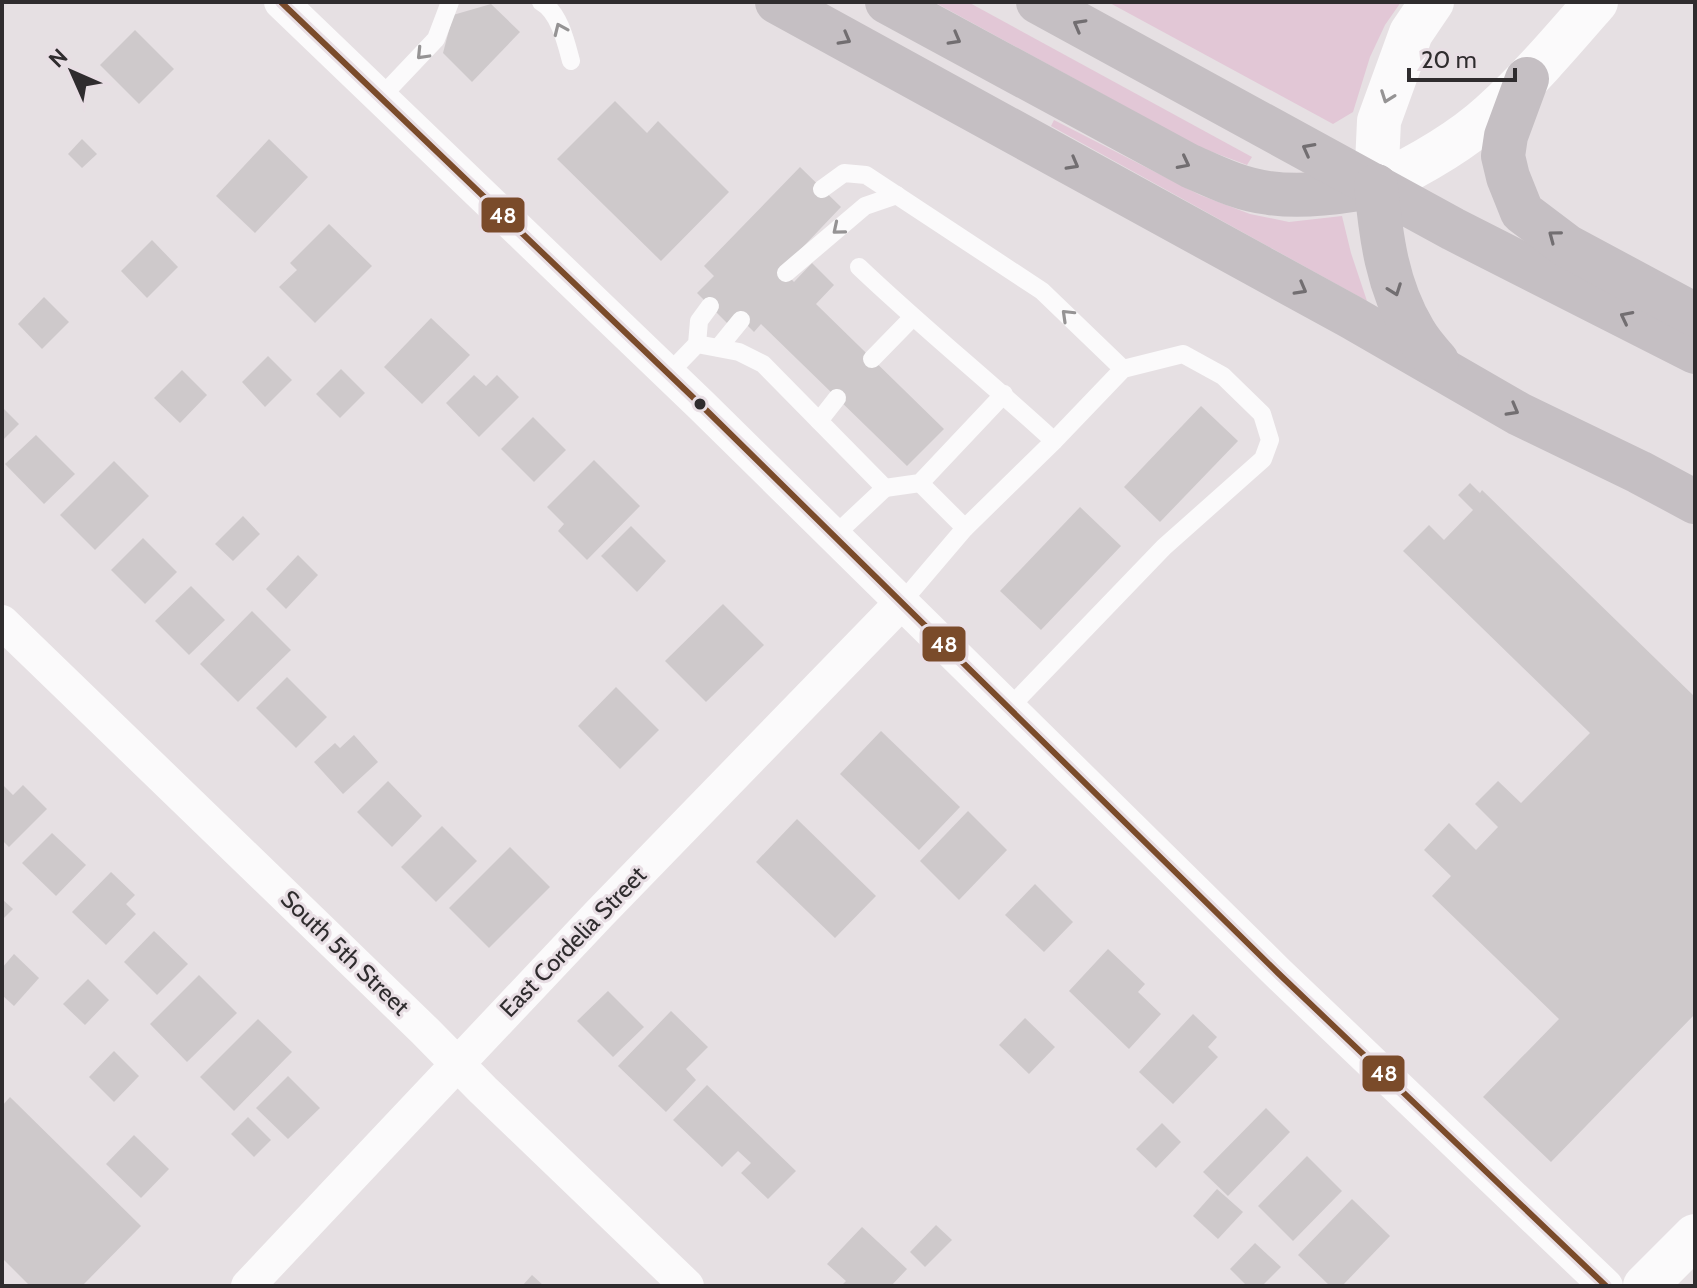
<svg xmlns="http://www.w3.org/2000/svg" width="1697" height="1288" font-family="Cabin,sans-serif">
<style>
.green{fill:#e2c7d6}
.building{fill:#cec9cb}
.lines{fill:none;stroke-linecap:round;stroke-linejoin:round}
.lane{stroke:#fbfafb;stroke-width:18}
.street{stroke:#fbfafb;stroke-width:34}
.secondary{stroke:#fbfafb;stroke-width:44}
.primary{stroke:#c5bfc3;stroke-width:44}
.bus-1-casing{stroke:#e8dee4;stroke-width:12}
.bus-1{stroke:#7a4b2a;stroke-width:6}
.oneway{stroke:#726e71}
.oneway2{stroke:#959394}
.bus-dot{fill:#2f2c2e;stroke:#e8dee4;stroke-width:3}
.labels{text-anchor:middle;stroke-width:6;stroke-linejoin:round;paint-order:stroke}
.street-label{font-size:24px;fill:#2f2c2e;stroke:#e8dee4}
.line-badge{stroke:#e8dee4;stroke-width:3}
.badge-label{font-size:22px;text-anchor:middle;font-weight:bold;fill:#fff}
</style>
<rect width="100%" height="100%" fill="#e6e0e3"/>
<g class="green">
<polygon points="934,2 968,2 1252,157 1247,165 1199,147"/>
<polygon points="1108,2 1401,2 1385,25 1370,57 1353,112 1333,124"/>
<polygon points="1054,120 1200,195 1250,214 1289,222 1342,216 1351,253 1367,301 1051,126"/>
</g>
<g class="building">
<polygon points="491,4 520,32 472,82 443,53 453,15"/>
<polygon points="135,30 174,69 139,104 100,65"/>
<polygon points="615,101 647,133 658,121 729,192 661,261 557,159"/>
<polygon points="82,139 97,154 82,168 68,154"/>
<polygon points="269,139 308,177 255,233 216,196"/>
<polygon points="800,167 841,207 782,269 794,282 812,263 834,285 816,304 944,429 907,466 761,324 754,332 737,315 728,324 697,293 714,276 704,266"/>
<polygon points="329,224 372,266 315,323 279,287 297,270 290,263"/>
<polygon points="152,240 178,267 147,298 121,271"/>
<polygon points="44,297 69,322 42,349 18,324"/>
<polygon points="431,318 470,355 422,404 384,367"/>
<polygon points="268,356 292,380 265,407 242,382"/>
<polygon points="341,369 365,393 340,418 316,394"/>
<polygon points="182,370 207,395 180,423 154,398"/>
<polygon points="474,375 486,386 497,375 519,397 479,437 446,403"/>
<polygon points="1201,406 1238,441 1160,522 1124,487"/>
<polygon points="2,407 19,424 2,441"/>
<polygon points="533,417 566,450 534,482 501,449"/>
<polygon points="36,435 75,474 44,504 5,464"/>
<polygon points="594,460 640,506 587,560 558,531 564,524 547,507"/>
<polygon points="114,461 149,496 95,550 60,515"/>
<polygon points="1470,483 1480,493 1482,490 1695,697 1695,1014 1551,1162 1483,1097 1559,1019 1432,896 1451,876 1424,850 1449,823 1476,850 1498,827 1475,804 1498,781 1521,803 1590,733 1403,551 1429,525 1444,540 1473,510 1458,495"/>
<polygon points="1080,507 1121,546 1041,630 1000,591"/>
<polygon points="243,516 260,534 233,561 215,544"/>
<polygon points="631,526 666,561 637,592 601,556"/>
<polygon points="143,538 177,572 145,604 111,570"/>
<polygon points="298,555 318,575 286,609 266,589"/>
<polygon points="191,586 225,620 189,655 155,621"/>
<polygon points="723,604 764,645 706,702 665,661"/>
<polygon points="252,611 291,650 238,702 200,664"/>
<polygon points="287,677 327,717 296,748 256,708"/>
<polygon points="616,687 659,730 620,769 578,726"/>
<polygon points="881,731 960,807 919,850 840,774"/>
<polygon points="354,735 378,762 343,794 314,762 335,743 340,748"/>
<polygon points="388,781 422,816 392,847 357,812"/>
<polygon points="2,784 13,795 23,785 47,809 9,847 2,840"/>
<polygon points="968,811 1007,850 959,900 920,861"/>
<polygon points="797,819 876,896 835,938 756,862"/>
<polygon points="442,826 477,861 436,902 401,867"/>
<polygon points="52,833 86,865 56,896 22,863"/>
<polygon points="510,847 550,887 489,948 449,908"/>
<polygon points="111,872 135,895 126,904 136,914 106,945 72,912"/>
<polygon points="1035,884 1073,922 1044,952 1005,915"/>
<polygon points="2,899 13,909 2,920"/>
<polygon points="154,931 188,964 157,995 124,962"/>
<polygon points="1108,949 1145,984 1138,992 1161,1014 1129,1049 1069,991"/>
<polygon points="14,954 39,978 14,1006 2,995 2,968"/>
<polygon points="199,975 237,1013 187,1062 150,1024"/>
<polygon points="88,979 109,1000 85,1025 63,1004"/>
<polygon points="608,991 644,1027 613,1057 577,1021"/>
<polygon points="671,1011 708,1047 686,1069 696,1080 666,1112 618,1066"/>
<polygon points="1193,1014 1217,1037 1208,1047 1218,1057 1173,1104 1139,1072"/>
<polygon points="1025,1018 1055,1047 1029,1074 999,1045"/>
<polygon points="258,1019 292,1052 234,1111 200,1077"/>
<polygon points="114,1051 139,1076 114,1102 89,1077"/>
<polygon points="288,1076 320,1108 288,1139 256,1108"/>
<polygon points="707,1085 796,1171 768,1199 741,1173 751,1163 738,1151 722,1167 673,1120"/>
<polygon points="10,1097 141,1226 82,1286 30,1286 2,1258 2,1106"/>
<polygon points="1266,1108 1290,1132 1228,1196 1203,1172"/>
<polygon points="248,1117 271,1140 254,1157 231,1134"/>
<polygon points="1162,1123 1181,1142 1156,1168 1136,1149"/>
<polygon points="134,1135 169,1169 141,1198 106,1164"/>
<polygon points="1307,1156 1342,1191 1293,1241 1258,1206"/>
<polygon points="1217,1189 1243,1212 1218,1239 1193,1216"/>
<polygon points="1352,1199 1390,1236 1342,1286 1330,1286 1298,1255"/>
<polygon points="936,1225 952,1240 925,1267 910,1252"/>
<polygon points="862,1227 907,1269 891,1286 841,1286 846,1281 827,1264"/>
<polygon points="1255,1243 1281,1267 1262,1286 1247,1286 1230,1269"/>
<polygon points="532,1275 544,1286 522,1286"/>
</g>
<g class="lines">
<g class="lane">
<path d="M541 2C559 12 566 42 571 61"/>
<polyline points="381,97 436,39 450,2"/>
<polyline points="822,189 844,173 866,175 1042,291 1123,369"/>
<path d="M859 267C922 327 990 382 1054 441"/>
<polyline points="786,273 865,206 897,195"/>
<polyline points="697,344 739,352 763,364 885,488 835,535"/>
<polyline points="719,347 741,320"/>
<polyline points="872,359 912,318"/>
<polyline points="668,374 697,344 699,321 710,306"/>
<polyline points="819,421 837,398"/>
<polyline points="920,483 965,528"/>
<polyline points="885,488 920,483 1004,394"/>
<polyline points="902,602 965,528 1054,441 1123,369 1183,354 1223,376 1262,414 1270,440 1263,459 1164,547 1009,708"/>
</g>
<g class="street">
<polyline points="281,2 701,405 1278,973 1606,1286"/>
<polyline points="2,622 425,1031 483,1090 687,1286"/>
<polyline points="248,1286 599,914 902,602"/>
</g>
<g class="secondary">
<path d="M1432 2 1411 33 1379 121 1376 186C1416 167 1458 144 1491 114 1529 80 1563 40 1596 2"/>
<polyline points="1645,1286 1695,1236"/>
</g>
<g class="primary">
<polyline points="777,2 1351,317 1519,414 1639,472 1695,502"/>
<path d="M887 2 1190 166C1215 177 1241 190 1269 193 1304 198 1341 192 1376 186"/>
<polyline points="1038,2 1453,229 1695,352"/>
<polyline points="1527,79 1506,136 1503,156 1508,177 1522,212 1567,246 1695,315"/>
<path d="M1376 186C1381 237 1387 286 1414 331 1420 342 1429 352 1437 361"/>
</g>
<g class="bus-1-casing">
<polyline id="bus-1" points="281,2 701,405 1278,973 1606,1286"/>
</g>
<use href="#bus-1" class="bus-1"/>
</g>
<defs><path id="oneway-chevron" d="M-2-3.5L2.5 0L-2 3.5" fill="none" stroke-width="1.6" stroke-linecap="round" stroke-linejoin="round" transform="scale(2)"/></defs>
<g class="oneway">
<use href="#oneway-chevron" transform="translate(1079 25) rotate(-151)"/>
<use href="#oneway-chevron" transform="translate(845 39) rotate(29)"/>
<use href="#oneway-chevron" transform="translate(955 39) rotate(29)"/>
<use href="#oneway-chevron" transform="translate(1308 149) rotate(-152)"/>
<use href="#oneway-chevron" transform="translate(1184 163) rotate(27)"/>
<use href="#oneway-chevron" transform="translate(1073 164) rotate(29)"/>
<use href="#oneway-chevron" transform="translate(1554 236) rotate(-143)"/>
<use href="#oneway-chevron" transform="translate(1301 289) rotate(29)"/>
<use href="#oneway-chevron" transform="translate(1395 290) rotate(70)"/>
<use href="#oneway-chevron" transform="translate(1626 317) rotate(-153)"/>
<use href="#oneway-chevron" transform="translate(1513 410) rotate(29)"/>
</g>
<g class="oneway2">
<use href="#oneway-chevron" transform="translate(560 29) rotate(-114)"/>
<use href="#oneway-chevron" transform="translate(422 54) rotate(134)"/>
<use href="#oneway-chevron" transform="translate(1387 97) rotate(110)"/>
<use href="#oneway-chevron" transform="translate(838 229) rotate(140)"/>
<use href="#oneway-chevron" transform="translate(1067 315) rotate(-136)"/>
</g>
<circle class="bus-dot" cx="700" cy="404" r="7"/>
<g class="labels">
<g class="street-label">
<text transform="translate(573 942) rotate(-46)" y="8">East Cordelia Street</text>
<text transform="translate(345 953) rotate(44)" y="8">South 5th Street</text>
</g>
</g>
<g class="line-badge">
<rect x="480" y="196" width="46" height="38" rx="8" fill="#7a4b2a"/>
<rect x="921" y="625" width="46" height="38" rx="8" fill="#7a4b2a"/>
<rect x="1361" y="1054" width="45" height="39" rx="8" fill="#7a4b2a"/>
</g>
<g class="badge-label">
<text x="503" y="223">48</text>
<text x="944" y="652">48</text>
<text x="1384" y="1081">48</text>
</g>
<rect width="1697" height="1288" fill="none" stroke="#2f2c2e" stroke-width="8"/>
<g transform="translate(72 72) rotate(315)" stroke="#e8dee4" stroke-width="6" paint-order="stroke">
<path d="M0-6L14 30L0 20L-14 30Z" fill="#2f2c2e"/>
<text y="-12" font-size="22" font-weight="bold" text-anchor="middle" fill="#2f2c2e">N</text>
</g>
<path d="M1409 68v12h106v-12" fill="none" stroke="#2f2c2e" stroke-width="4"/>
<text x="1421" y="68" font-size="24" fill="#2f2c2e" stroke="#e8dee4" stroke-width="6" paint-order="stroke">20 m</text>
</svg>
